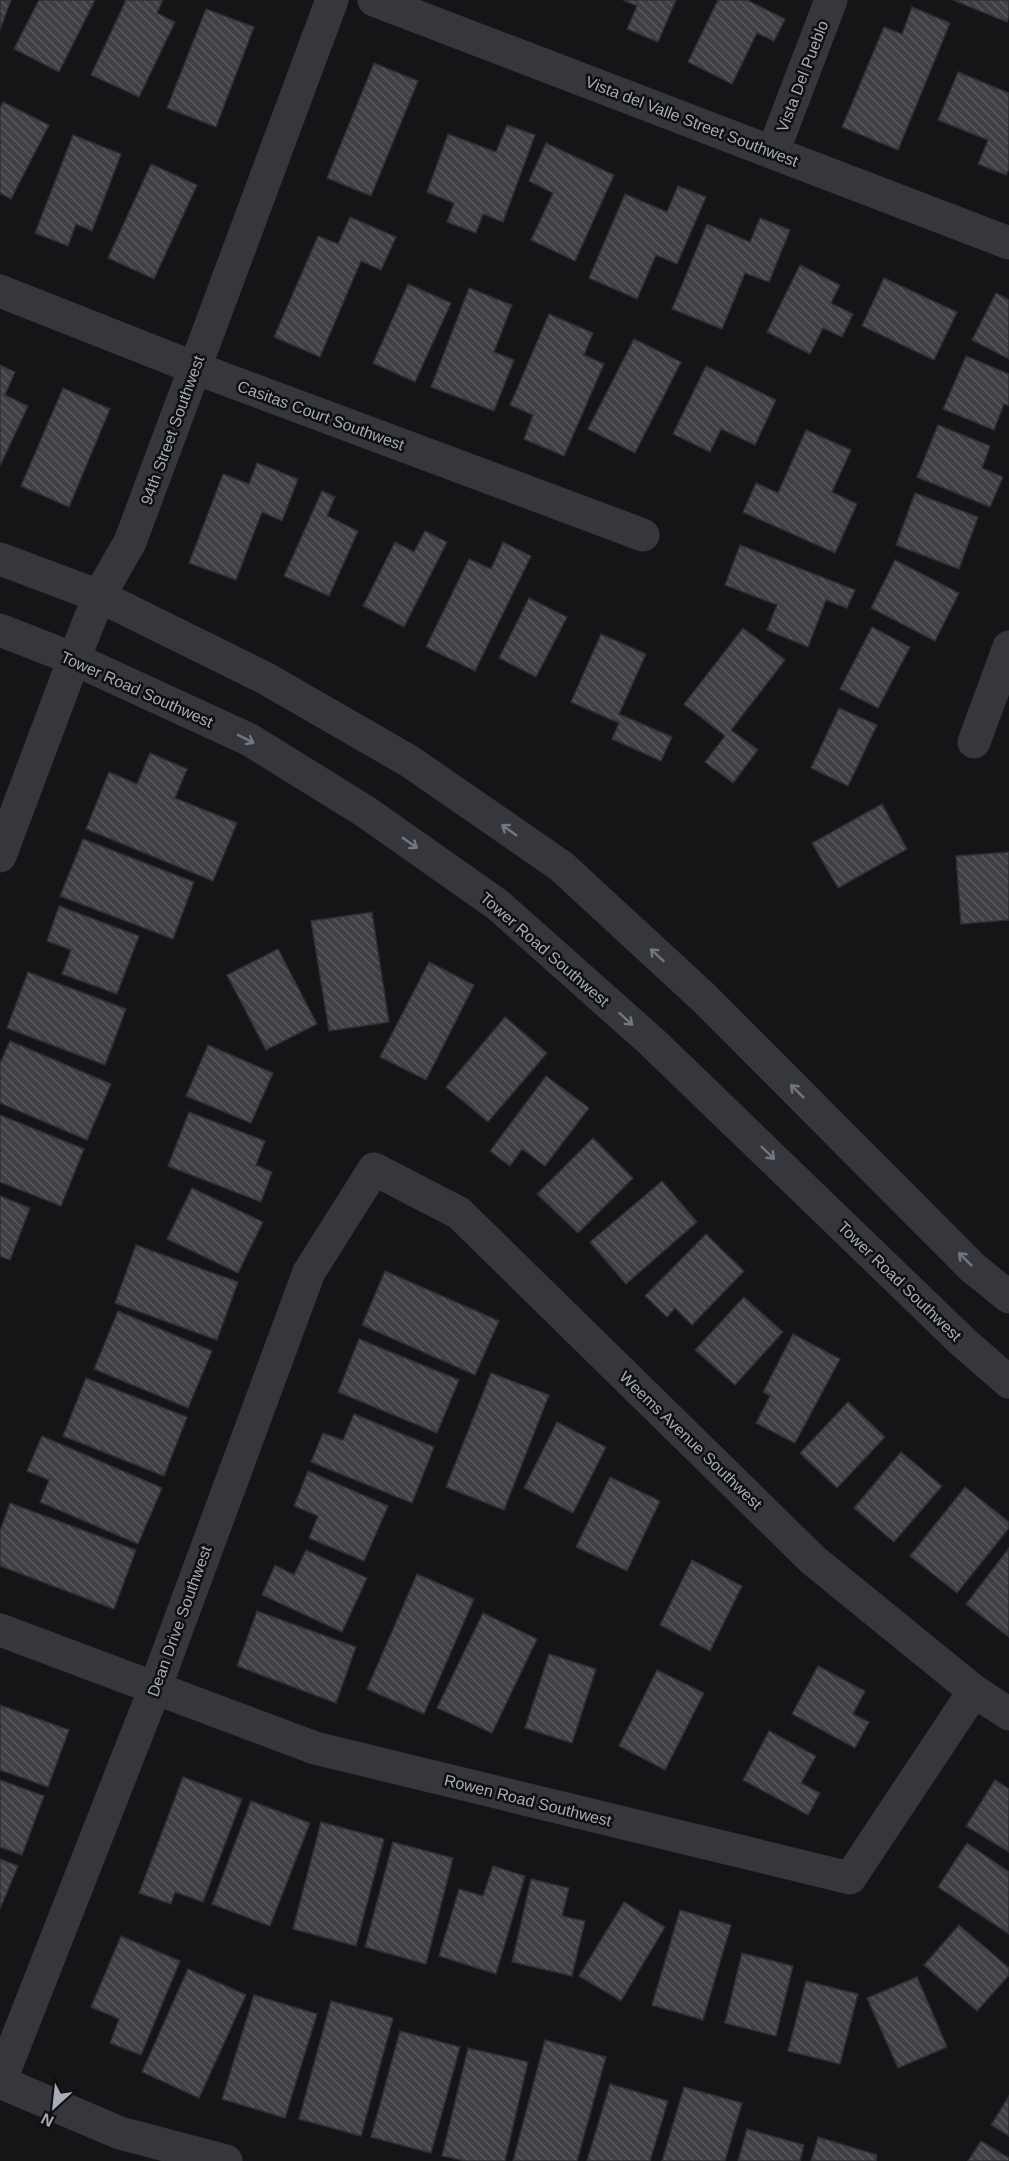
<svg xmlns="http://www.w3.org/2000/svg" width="1009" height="2161" font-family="Arial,sans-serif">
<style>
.building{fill:url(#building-back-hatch);stroke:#2f2f33;stroke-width:1.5}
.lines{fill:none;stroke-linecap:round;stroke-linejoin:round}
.minor{stroke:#36373c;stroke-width:33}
.tertiary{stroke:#36373c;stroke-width:33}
.oneway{stroke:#747780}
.labels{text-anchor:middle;stroke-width:5;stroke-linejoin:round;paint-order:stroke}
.street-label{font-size:16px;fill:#a6acb7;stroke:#101012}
</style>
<defs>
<pattern id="building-back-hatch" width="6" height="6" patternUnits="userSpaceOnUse" patternTransform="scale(1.5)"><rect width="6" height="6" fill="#3f4044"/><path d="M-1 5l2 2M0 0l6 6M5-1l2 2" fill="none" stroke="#58595d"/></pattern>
</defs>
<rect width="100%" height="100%" fill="#151517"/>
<g class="building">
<polygon points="0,0 11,0 0,30"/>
<polygon points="39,0 95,0 59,72 14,49"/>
<polygon points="126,0 163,0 157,13 175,22 139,97 91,75"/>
<polygon points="623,0 676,0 658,42 627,29 637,6"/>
<polygon points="718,0 747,0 785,19 774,41 757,33 732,84 688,62"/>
<polygon points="953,0 1009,0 1009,16 1007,22"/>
<polygon points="912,7 950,23 898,150 842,127 884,27 902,34"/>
<polygon points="206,9 254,27 216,127 167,108"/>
<polygon points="374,63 418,81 371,196 327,178"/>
<polygon points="958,72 1009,93 1009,169 1006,175 978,164 988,140 938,120"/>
<polygon points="3,102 49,125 11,199 0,193 0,108"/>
<polygon points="507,125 535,135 503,222 483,214 476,233 447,222 454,203 427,192 448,134 496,152"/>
<polygon points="73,135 121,154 92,231 76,224 68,246 35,233"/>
<polygon points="546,143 614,175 575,261 531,240 553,193 529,181"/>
<polygon points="151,164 197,185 154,279 108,258"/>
<polygon points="678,186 706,197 677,264 656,255 637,299 589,278 625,194 667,212"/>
<polygon points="350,217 396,237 381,270 361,261 320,357 274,337 318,236 338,244"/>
<polygon points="760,218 790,230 769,282 745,273 722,329 672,309 707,224 750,242"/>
<polygon points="800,265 840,285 831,303 853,314 842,337 823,328 810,354 767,332"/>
<polygon points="884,278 957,312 934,360 862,326"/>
<polygon points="408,284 451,303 415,382 373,363"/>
<polygon points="469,288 512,305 494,352 514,360 494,411 431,387"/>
<polygon points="996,293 1009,300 1009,359 972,340"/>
<polygon points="549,314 593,333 584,355 604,364 564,456 524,439 533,415 510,405"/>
<polygon points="634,339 681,362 635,453 588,429"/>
<polygon points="966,356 1009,374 1009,406 1004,404 994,430 943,409"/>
<polygon points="0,365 15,372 5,395 28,406 0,466"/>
<polygon points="706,366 776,400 755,445 721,429 710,452 673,434"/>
<polygon points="63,388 110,409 69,507 21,486"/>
<polygon points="938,425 990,446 982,468 1003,477 990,507 917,477"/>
<polygon points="806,430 851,450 832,492 857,504 835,553 743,512 756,483 778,493"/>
<polygon points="257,463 298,479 282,521 262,512 236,580 189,563 223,474 249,484"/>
<polygon points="322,491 335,497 327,516 358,531 329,596 284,576"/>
<polygon points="915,493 978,517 959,569 896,545"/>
<polygon points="425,531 447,542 404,627 363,606 395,542 414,552"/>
<polygon points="503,542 531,556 475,671 426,647 469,559 491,569"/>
<polygon points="740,545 855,590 847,608 826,600 808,647 767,630 777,605 725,585"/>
<polygon points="895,560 959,593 935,641 871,608"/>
<polygon points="529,598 567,617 536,677 499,658"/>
<polygon points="872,627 910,647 878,708 840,689"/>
<polygon points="743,628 785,660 731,730 758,750 733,783 705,762 725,736 684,704"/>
<polygon points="601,634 646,654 619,714 672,737 661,761 612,739 619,723 571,702"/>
<polygon points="839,708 877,725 848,786 811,768"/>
<polygon points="150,753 187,769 175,798 237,823 213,881 86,829 109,772 137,784"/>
<polygon points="882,804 907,849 838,888 812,843"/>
<polygon points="83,839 194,882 173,939 60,896"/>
<polygon points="1009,852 1009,920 961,924 956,856"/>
<polygon points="59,906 139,936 117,994 62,974 71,950 47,941"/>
<polygon points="372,912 389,1022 329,1031 311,921"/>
<polygon points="278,949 317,1024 266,1050 227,975"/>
<polygon points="429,962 474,985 426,1080 380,1057"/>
<polygon points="28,972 126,1009 105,1065 7,1028"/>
<polygon points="505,1017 547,1053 488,1122 446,1087"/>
<polygon points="10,1041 111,1084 87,1140 0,1103 0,1063"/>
<polygon points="208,1045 273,1073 251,1123 186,1096"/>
<polygon points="546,1076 589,1108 545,1166 522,1149 510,1166 490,1151"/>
<polygon points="189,1112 265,1141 256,1165 272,1172 261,1202 168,1166"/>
<polygon points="0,1115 84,1149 61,1206 0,1182"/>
<polygon points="593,1138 633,1178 578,1233 537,1194"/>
<polygon points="662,1181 697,1222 626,1284 590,1242"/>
<polygon points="192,1188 263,1222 238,1273 167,1239"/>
<polygon points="0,1196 30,1208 10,1260 0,1256"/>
<polygon points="706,1234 744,1271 692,1325 675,1308 667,1317 645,1296"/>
<polygon points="136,1245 238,1282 217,1340 115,1303"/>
<polygon points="385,1271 499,1321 475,1375 362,1325"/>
<polygon points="744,1297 783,1332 735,1385 695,1350"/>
<polygon points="118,1311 212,1351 188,1408 94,1369"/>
<polygon points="793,1334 840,1359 795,1443 756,1423 770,1396 763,1392"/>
<polygon points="359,1339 459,1380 437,1433 338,1392"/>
<polygon points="491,1373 549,1395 504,1510 446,1487"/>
<polygon points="86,1378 187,1417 164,1476 63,1436"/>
<polygon points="848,1402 885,1437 837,1488 800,1453"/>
<polygon points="354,1414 434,1447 412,1503 311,1462 323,1433 343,1440"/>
<polygon points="557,1422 606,1447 573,1513 524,1488"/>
<polygon points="42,1436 162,1488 138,1544 40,1502 49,1480 27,1471"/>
<polygon points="901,1452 942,1486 894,1542 854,1508"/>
<polygon points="308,1471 388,1506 364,1561 309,1538 318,1516 294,1506"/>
<polygon points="610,1477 660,1501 627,1571 576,1547"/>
<polygon points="965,1487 1009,1522 1009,1528 957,1593 910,1556"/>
<polygon points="10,1503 136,1550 114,1609 0,1566 0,1531"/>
<polygon points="1009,1548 1009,1637 966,1604"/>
<polygon points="306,1550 367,1578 342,1632 262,1595 275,1565 294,1575"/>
<polygon points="692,1560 742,1586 710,1651 660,1625"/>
<polygon points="417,1574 474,1599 424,1714 367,1689"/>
<polygon points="257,1611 356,1647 336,1703 237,1666"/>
<polygon points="483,1613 537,1639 492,1733 437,1708"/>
<polygon points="549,1654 596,1669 572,1743 525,1728"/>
<polygon points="818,1666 865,1691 853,1714 869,1722 855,1748 792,1714"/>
<polygon points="657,1670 704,1693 665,1770 619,1746"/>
<polygon points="0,1705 69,1730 48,1787 0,1770"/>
<polygon points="769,1731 816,1756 801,1783 820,1793 808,1815 743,1780"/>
<polygon points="183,1777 242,1799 203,1902 175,1892 171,1904 139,1893"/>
<polygon points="0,1780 44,1796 22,1855 0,1847"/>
<polygon points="995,1780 1009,1789 1009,1852 966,1826"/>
<polygon points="251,1801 310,1823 270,1926 212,1904"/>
<polygon points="321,1822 384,1839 356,1946 293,1929"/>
<polygon points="393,1842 453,1858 426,1964 365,1947"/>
<polygon points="967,1843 1009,1872 1009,1934 938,1887"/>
<polygon points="0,1859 18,1866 0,1909"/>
<polygon points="493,1866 525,1876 496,1974 439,1956 459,1889 483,1896"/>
<polygon points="531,1879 569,1888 562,1916 585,1921 572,1976 512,1962"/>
<polygon points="624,1902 665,1927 621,2001 579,1976"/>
<polygon points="680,1910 731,1925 703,2020 652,2005"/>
<polygon points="959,1925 1009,1968 1009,1975 977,2011 924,1965"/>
<polygon points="121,1936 180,1961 141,2055 110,2043 119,2019 91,2007"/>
<polygon points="742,1953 793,1966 776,2036 725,2023"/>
<polygon points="188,1969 246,1995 199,2098 142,2072"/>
<polygon points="917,1977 947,2047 898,2068 867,1998"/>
<polygon points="806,1981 858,1994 840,2064 788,2051"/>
<polygon points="254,1995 317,2014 285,2118 222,2099"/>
<polygon points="331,2001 393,2018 361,2136 299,2119"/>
<polygon points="400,2031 460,2047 431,2153 371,2137"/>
<polygon points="545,2040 606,2057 577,2161 513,2161"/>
<polygon points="468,2048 528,2062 505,2161 466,2161 442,2156"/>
<polygon points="610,2084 668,2101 650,2161 587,2161"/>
<polygon points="684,2087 742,2103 725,2161 662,2161"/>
<polygon points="1009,2096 1009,2136 991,2125"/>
<polygon points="747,2129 804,2145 800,2161 738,2161"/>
<polygon points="818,2137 877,2155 876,2161 811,2161"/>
<polygon points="981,2141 1009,2158 1009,2161 968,2161"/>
</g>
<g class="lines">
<g class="minor">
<polyline points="374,0 1009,243"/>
<polyline points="773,152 831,0"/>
<polyline points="0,291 195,368 643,535"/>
<polyline points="974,742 1009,647"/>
<polyline points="0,856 74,659"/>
<polyline points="0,1630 315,1748 850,1878 974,1691"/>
<polyline points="226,2161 120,2133 0,2082 155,1688 309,1272 374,1169 459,1213 813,1560 974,1691 1009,1714"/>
</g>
<g class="tertiary">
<polyline points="0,559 99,596 265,678 409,761 561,866 703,997 973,1268 1009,1297"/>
<polyline points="0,630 74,659 250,740 366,812 498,905 652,1042 963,1342 1009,1382"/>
<polyline points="74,659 99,596 130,542 332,0"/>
</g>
</g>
<defs><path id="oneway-shaft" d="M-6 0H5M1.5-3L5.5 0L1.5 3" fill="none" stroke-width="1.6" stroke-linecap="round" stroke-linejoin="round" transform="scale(1.5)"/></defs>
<g class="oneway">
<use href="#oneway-shaft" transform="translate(246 739) rotate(27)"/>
<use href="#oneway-shaft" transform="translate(509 830) rotate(-145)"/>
<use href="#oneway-shaft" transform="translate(410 843) rotate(35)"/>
<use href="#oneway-shaft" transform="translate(657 955) rotate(-137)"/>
<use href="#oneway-shaft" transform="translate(626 1019) rotate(42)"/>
<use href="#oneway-shaft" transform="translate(797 1091) rotate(-135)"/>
<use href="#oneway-shaft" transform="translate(768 1153) rotate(44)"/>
<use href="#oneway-shaft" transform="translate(965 1259) rotate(-135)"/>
</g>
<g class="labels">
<g class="street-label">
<text transform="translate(802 76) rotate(-69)" y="6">Vista Del Pueblo</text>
<text transform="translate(692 121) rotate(21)" y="6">Vista del Valle Street Southwest</text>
<text transform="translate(321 415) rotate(20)" y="6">Casitas Court Southwest</text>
<text transform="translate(172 430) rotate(-70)" y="6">94th Street Southwest</text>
<text transform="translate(137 689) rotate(24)" y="6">Tower Road Southwest</text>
<text transform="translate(545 949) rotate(41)" y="6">Tower Road Southwest</text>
<text transform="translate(900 1281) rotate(44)" y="6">Tower Road Southwest</text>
<text transform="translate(691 1440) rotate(44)" y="6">Weems Avenue Southwest</text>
<text transform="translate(179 1621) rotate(-70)" y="6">Dean Drive Southwest</text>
<text transform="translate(528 1800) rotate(14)" y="6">Rowen Road Southwest</text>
</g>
</g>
<g transform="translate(54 2107) rotate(207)" stroke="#101012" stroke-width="4.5" paint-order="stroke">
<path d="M0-4.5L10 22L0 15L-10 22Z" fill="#a6acb7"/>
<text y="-9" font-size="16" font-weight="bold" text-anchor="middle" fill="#a6acb7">N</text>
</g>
</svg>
